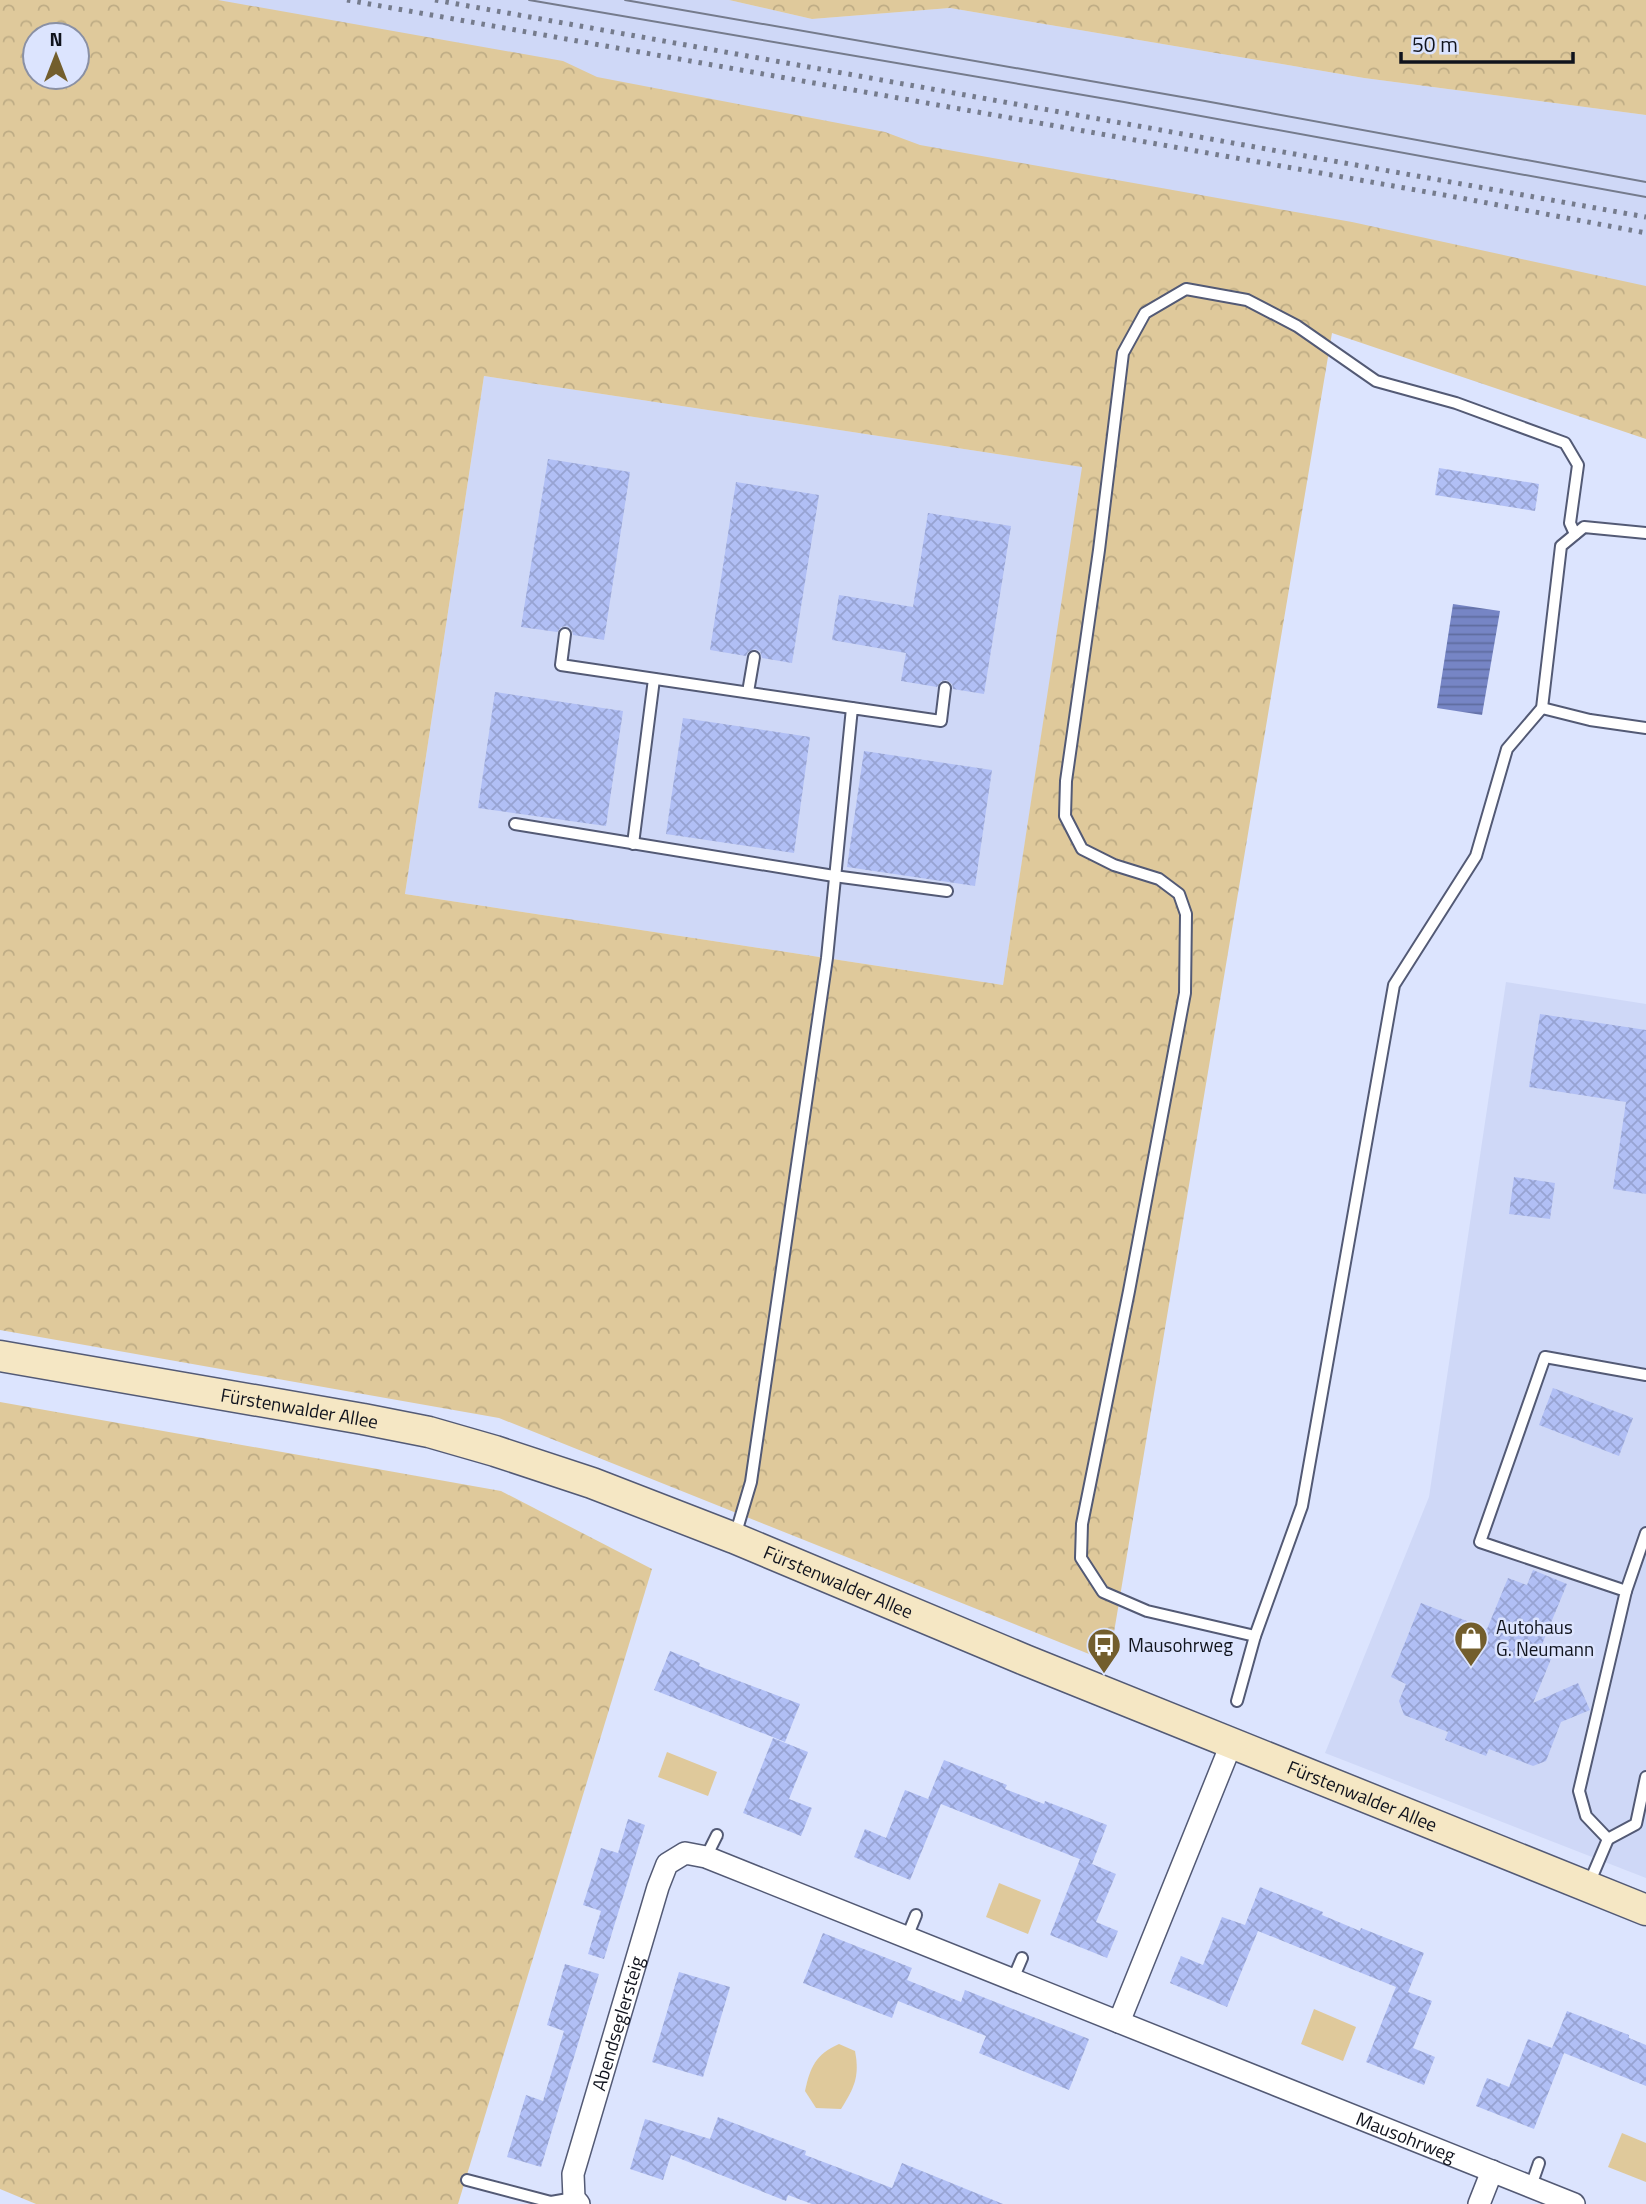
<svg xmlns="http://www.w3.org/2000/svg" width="1646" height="2204" font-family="'Titillium Web',sans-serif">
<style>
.built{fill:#cfd8f7}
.green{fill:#dfc99b}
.forest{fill:url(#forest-crowns);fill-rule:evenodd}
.water{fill:url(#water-rules)}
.building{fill:url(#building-cross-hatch)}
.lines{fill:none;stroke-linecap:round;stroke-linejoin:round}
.service-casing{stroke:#535a75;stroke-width:14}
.minor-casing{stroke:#535a75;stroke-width:24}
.secondary-casing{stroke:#535a75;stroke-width:33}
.service{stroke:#fff;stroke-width:10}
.minor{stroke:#fff;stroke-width:21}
.secondary{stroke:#f5e7c4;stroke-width:30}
.tram{stroke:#757b8c;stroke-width:2}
.rail{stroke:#757b8c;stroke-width:5;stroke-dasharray:3.5 7;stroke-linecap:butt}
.labels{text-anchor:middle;stroke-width:5;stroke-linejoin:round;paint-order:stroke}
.street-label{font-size:19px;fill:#10131d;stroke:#dce4fe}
.poi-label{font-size:19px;fill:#10131d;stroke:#dce4fe;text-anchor:start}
</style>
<defs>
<pattern id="forest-crowns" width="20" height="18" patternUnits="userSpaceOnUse" patternTransform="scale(1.75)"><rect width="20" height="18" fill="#dfc99b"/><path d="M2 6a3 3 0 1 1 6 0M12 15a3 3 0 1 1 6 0" fill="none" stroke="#beac85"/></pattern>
<pattern id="water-rules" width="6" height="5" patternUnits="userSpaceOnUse" patternTransform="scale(1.75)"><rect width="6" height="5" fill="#7685c5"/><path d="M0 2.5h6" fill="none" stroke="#5f6c9f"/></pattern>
<pattern id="building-cross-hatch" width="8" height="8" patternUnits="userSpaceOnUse" patternTransform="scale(1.75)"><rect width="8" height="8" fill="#b1bff5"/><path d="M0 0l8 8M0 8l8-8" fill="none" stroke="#97a3d2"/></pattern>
</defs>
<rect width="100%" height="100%" fill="#dce4fe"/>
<g class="built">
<polygon points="127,0 729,0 812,19 950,8 1364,78 1646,115 1646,307"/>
<polygon points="484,376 1083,467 1003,985 405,894"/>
<polygon points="1506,982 1646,1004 1646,1878 1325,1753 1429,1497"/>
</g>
<g class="green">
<polygon points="667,1752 717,1772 708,1796 658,1777"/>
<polygon points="999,1883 1041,1900 1028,1934 986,1917"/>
<polygon points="1314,2009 1356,2027 1343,2061 1301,2044"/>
<path d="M839 2044 855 2051C860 2077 854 2088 841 2109L816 2108 805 2091C810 2067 816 2054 839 2044Z"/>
<polygon points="1622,2133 1646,2143 1646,2182 1608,2167"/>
</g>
<g class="forest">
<path d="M0 0H218L563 61 597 77 885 132 920 145 1352 222 1646 286V439L1332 333 1109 1662 499 1418 0 1330ZM35 35H77V77H35ZM484 376 1082 467 1003 985 405 894Z"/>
<polygon points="729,0 1646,0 1646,115 1364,78 950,8 812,19"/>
<polygon points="0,1402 501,1491 652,1569 458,2204 36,2204 0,2189"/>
</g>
<polygon class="water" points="1453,604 1500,611 1482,715 1437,708"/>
<g class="building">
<polygon points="548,459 630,472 604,640 573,635 572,630 567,626 561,627 557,632 521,627"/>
<polygon points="1439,468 1539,484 1535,511 1435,495"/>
<polygon points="736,482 819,495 792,663 762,658 760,651 755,649 748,652 746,656 710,650"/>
<polygon points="928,513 1011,526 984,694 953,689 952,684 947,680 941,681 937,687 901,681 906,653 832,640 839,595 913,607"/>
<polygon points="495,692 623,711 606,826 478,808"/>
<polygon points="683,718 810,737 794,853 666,834"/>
<polygon points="864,751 992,770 975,886 847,867"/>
<polygon points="1540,1014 1646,1030 1646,1194 1613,1189 1626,1102 1529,1087"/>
<polygon points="1514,1177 1555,1183 1550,1219 1509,1214"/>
<polygon points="1553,1388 1633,1418 1619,1456 1539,1425"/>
<polygon points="1533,1570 1567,1584 1538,1654 1551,1659 1533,1703 1578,1683 1590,1710 1561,1722 1546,1761 1533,1766 1489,1749 1486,1756 1445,1740 1448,1732 1404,1715 1399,1701 1406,1684 1391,1677 1421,1603 1487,1629 1508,1578 1527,1585"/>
<polygon points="670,1651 700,1663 699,1666 800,1704 785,1742 654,1690"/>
<polygon points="773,1738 808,1752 789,1799 812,1808 801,1836 743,1813"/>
<polygon points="944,1760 1007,1785 1005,1789 1044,1804 1045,1801 1107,1825 1092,1864 941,1804 910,1880 854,1857 865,1829 886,1838 905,1790 928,1799"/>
<polygon points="628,1819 645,1825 604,1959 588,1954 601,1911 583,1905 601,1848 618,1853"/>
<polygon points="1080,1859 1116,1874 1096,1922 1118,1931 1107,1958 1050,1935"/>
<polygon points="1260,1887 1323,1912 1322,1915 1360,1931 1361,1928 1424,1953 1408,1992 1432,2001 1413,2048 1435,2057 1424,2085 1366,2062 1396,1987 1258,1931 1227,2007 1170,1983 1181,1956 1203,1965 1222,1917 1245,1925"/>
<polygon points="823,1933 912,1968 907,1980 961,2002 965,1990 1089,2039 1069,2090 979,2053 986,2036 898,2001 892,2018 803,1983"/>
<polygon points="565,1964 599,1974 541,2167 507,2157 526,2095 543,2101 564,2031 547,2025"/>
<polygon points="679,1972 730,1987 703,2077 652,2062"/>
<polygon points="1567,2011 1629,2035 1629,2038 1646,2045 1646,2086 1564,2053 1534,2129 1476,2106 1487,2078 1509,2087 1528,2039 1552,2048"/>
<polygon points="718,2117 806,2151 805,2155 892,2188 902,2163 1003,2204 812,2204 788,2195 786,2201 671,2155 663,2180 630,2169 645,2119 710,2139"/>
</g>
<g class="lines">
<g class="service-casing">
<g id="service">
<polyline points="565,634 561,665 852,708"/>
<polyline points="748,692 754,657"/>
<polyline points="1542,708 1590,720 1646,728"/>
<polyline points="515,824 834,876 947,891"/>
<polyline points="633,844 654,679"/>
<polyline points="735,1536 751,1482 827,958 852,708 941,721 945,688"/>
<polyline points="1626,1591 1646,1533"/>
<polyline points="1255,1636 1147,1611 1103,1592 1081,1558 1082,1524 1129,1291 1185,993 1186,914 1179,894 1159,879 1114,865 1082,849 1065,816 1066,781 1099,550 1123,353 1145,313 1186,289 1247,300 1297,326 1376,381 1456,403 1565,443 1578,465 1570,523 1575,534"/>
<polyline points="1237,1701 1255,1636 1302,1506 1394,985 1476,856 1507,749 1542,708 1561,546 1584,527 1646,533"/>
<polyline points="1608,1839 1636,1824 1646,1777"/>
<polyline points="706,1857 717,1835"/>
<polyline points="1588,1886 1608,1839 1586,1816 1579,1791 1626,1591 1480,1542 1545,1357 1646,1375"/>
<polyline points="907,1937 916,1915"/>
<polyline points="1013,1979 1022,1958"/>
<polyline points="467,2180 551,2202 574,2198"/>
<polyline points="1531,2186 1539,2163"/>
</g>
</g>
<g class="minor-casing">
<g id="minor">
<polyline points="1119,2022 1232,1742"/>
<path id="s1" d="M579 2204 574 2198 573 2174 658 1887 667 1864 685 1853 706 1857 1574 2204"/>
<polyline points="1479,2204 1492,2171"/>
</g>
</g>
<g class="secondary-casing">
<g id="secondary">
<path id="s2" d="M0 1356 363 1419 429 1432 495 1451 592 1483 734 1538 1025 1660 1646 1910"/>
</g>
</g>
<use href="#service" class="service"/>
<use href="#minor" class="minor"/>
<use href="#secondary" class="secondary"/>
<g class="tram">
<polyline points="529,0 1124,102 1646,197"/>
<polyline points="625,0 1205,101 1646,182"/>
</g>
<g class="rail">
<polyline points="347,0 1461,198 1646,233"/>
<polyline points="435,0 1646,217"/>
</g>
</g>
<defs>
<g id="shop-pin" transform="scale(1.75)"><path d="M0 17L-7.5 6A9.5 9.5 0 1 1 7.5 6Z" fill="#735e2d" stroke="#dce4fe"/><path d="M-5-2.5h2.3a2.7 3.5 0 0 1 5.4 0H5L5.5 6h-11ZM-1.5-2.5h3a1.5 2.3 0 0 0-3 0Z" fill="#fff"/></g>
<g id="bus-pin" transform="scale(1.75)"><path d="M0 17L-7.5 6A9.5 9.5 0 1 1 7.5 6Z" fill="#735e2d" stroke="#dce4fe"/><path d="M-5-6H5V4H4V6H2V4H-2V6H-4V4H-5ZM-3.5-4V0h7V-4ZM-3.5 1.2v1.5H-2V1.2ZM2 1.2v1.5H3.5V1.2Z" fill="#fff"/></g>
</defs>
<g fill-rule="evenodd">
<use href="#shop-pin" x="1471" y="1638"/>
<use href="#bus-pin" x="1104" y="1645"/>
</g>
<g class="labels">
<g class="street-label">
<text dy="7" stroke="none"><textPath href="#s2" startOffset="304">Fürstenwalder Allee</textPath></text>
<text dy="7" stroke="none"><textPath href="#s2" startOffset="872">Fürstenwalder Allee</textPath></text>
<text dy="7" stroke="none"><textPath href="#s2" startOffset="1438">Fürstenwalder Allee</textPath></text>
<text dy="7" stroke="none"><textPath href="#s1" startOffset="189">Abendseglersteig</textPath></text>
<text dy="7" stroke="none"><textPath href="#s1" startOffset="1152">Mausohrweg</textPath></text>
</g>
<g class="poi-label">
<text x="1496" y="1634">Autohaus<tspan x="1496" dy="22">G. Neumann</tspan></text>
<text x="1128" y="1652">Mausohrweg</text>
</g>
</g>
<g transform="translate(56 56)"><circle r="33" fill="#dce4fe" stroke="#8a90a4" stroke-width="2"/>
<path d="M0-5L12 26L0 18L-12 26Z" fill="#735e2d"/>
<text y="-10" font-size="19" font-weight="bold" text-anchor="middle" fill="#10131d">N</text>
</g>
<path d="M1401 52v10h172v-10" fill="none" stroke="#10131d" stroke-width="3.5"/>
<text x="1412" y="52" font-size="21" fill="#10131d" stroke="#dce4fe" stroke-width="5" paint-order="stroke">50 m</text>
</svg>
